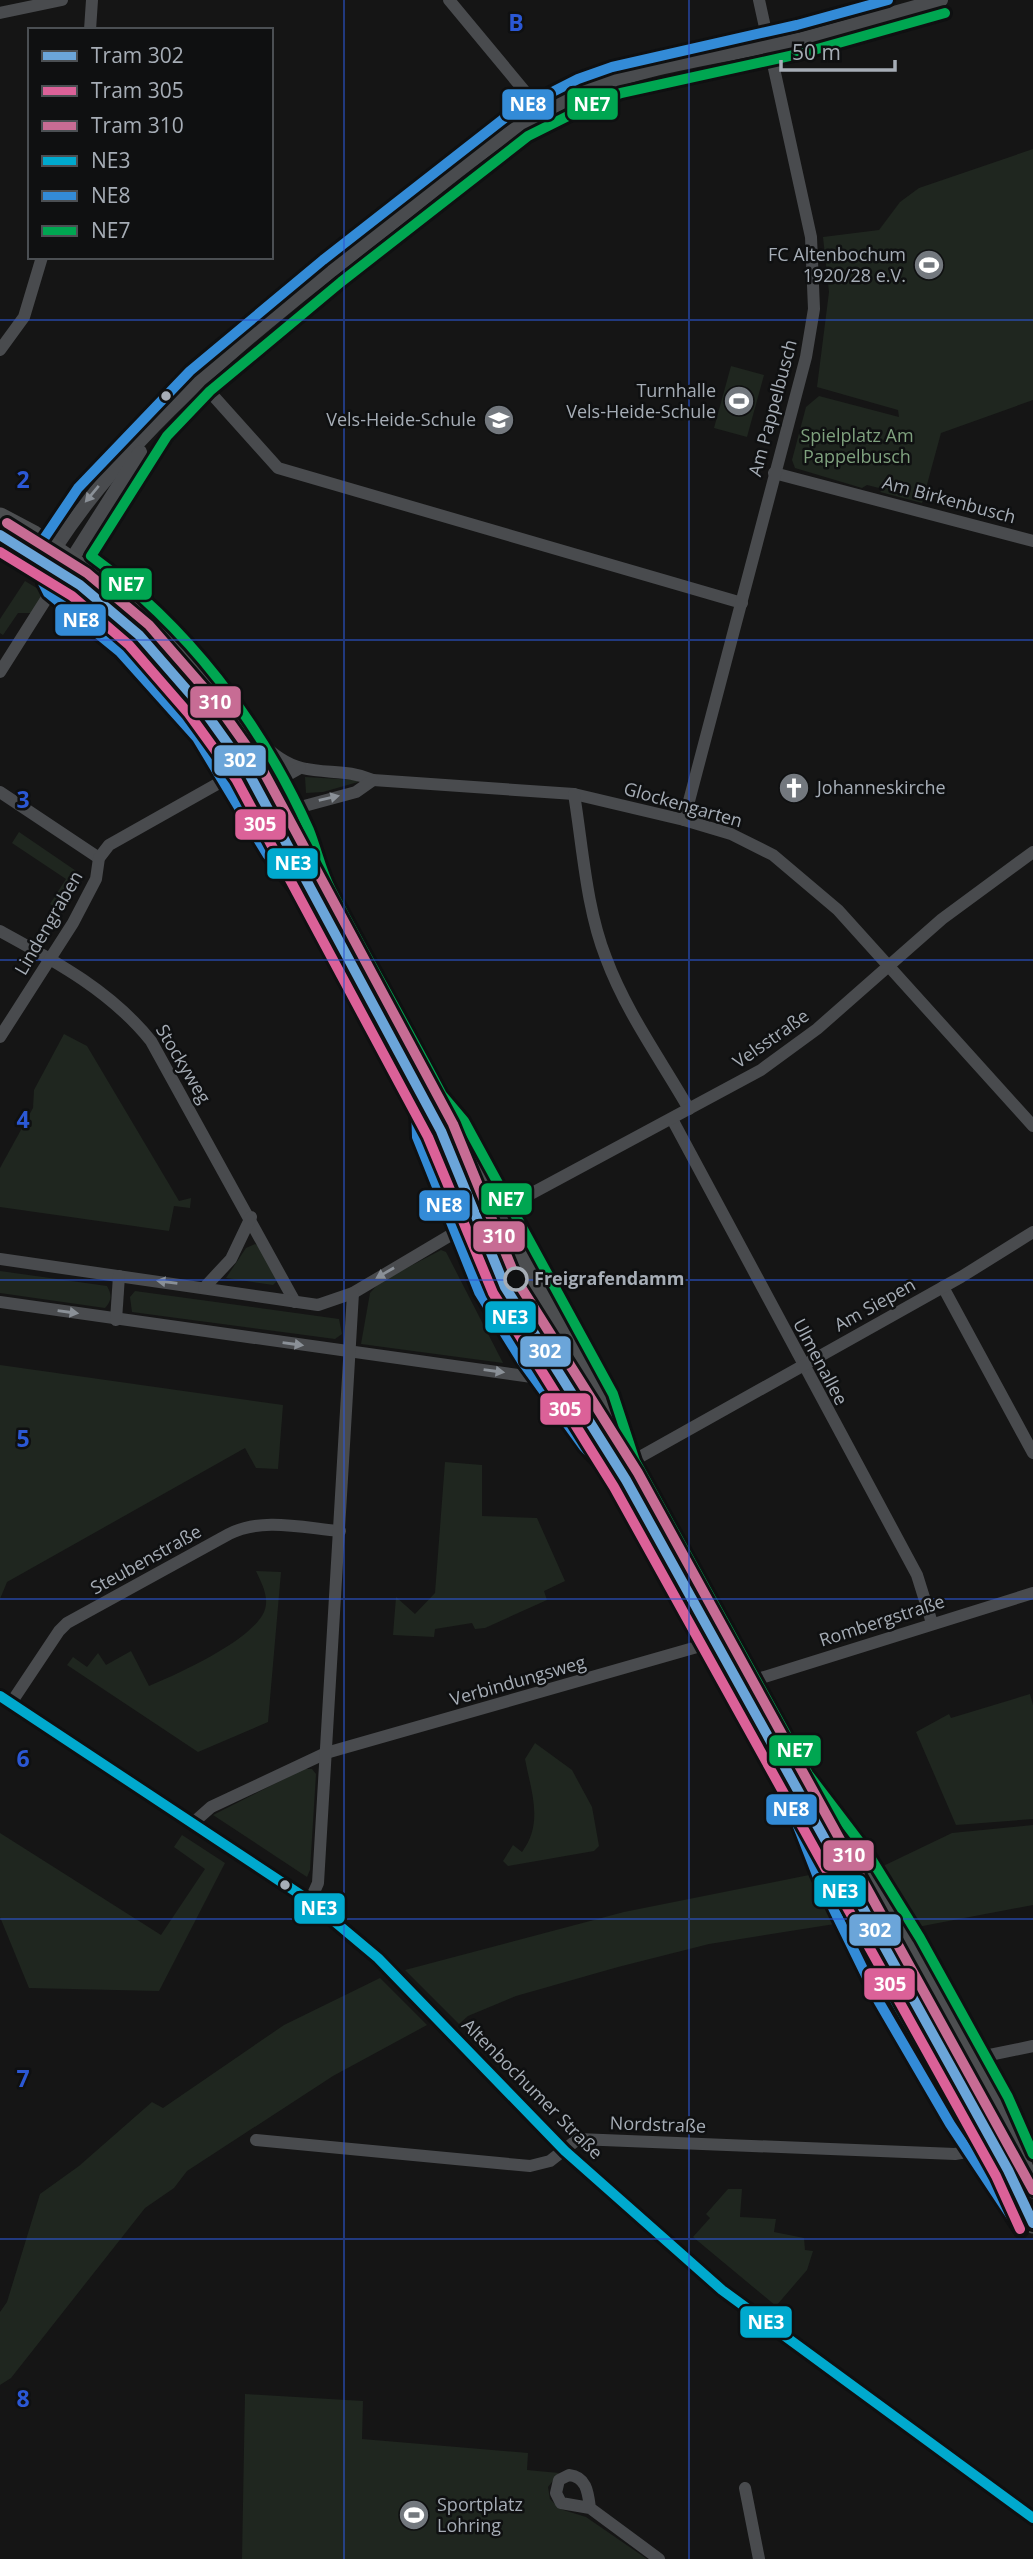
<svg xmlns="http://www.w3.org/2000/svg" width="1033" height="2559" font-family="'Open Sans',sans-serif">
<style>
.green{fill:#1f261f}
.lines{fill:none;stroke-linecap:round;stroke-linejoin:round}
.minor{stroke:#494b4e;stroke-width:12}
.tertiary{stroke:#494b4e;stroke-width:14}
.primary{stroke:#4c4e50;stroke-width:19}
.bus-1-casing{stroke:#0f1011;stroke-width:16}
.bus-2-casing{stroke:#0f1011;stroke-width:16}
.bus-3-casing{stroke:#0f1011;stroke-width:16}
.bus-1{stroke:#00a9ce;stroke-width:10}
.bus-2{stroke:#338bd7;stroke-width:10}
.bus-3{stroke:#00a651;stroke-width:10}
.tram-1-casing{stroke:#0f1011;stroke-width:16}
.tram-2-casing{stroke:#0f1011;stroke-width:16}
.tram-3-casing{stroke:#0f1011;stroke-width:16}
.tram-1{stroke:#6ba5d9;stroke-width:10}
.tram-2{stroke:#db6198;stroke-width:10}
.tram-3{stroke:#c76c94;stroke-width:10}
.oneway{fill:#8a9097}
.grid{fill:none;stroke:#2b58d5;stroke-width:2;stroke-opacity:0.55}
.bus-dot{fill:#a6adb6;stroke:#0f1011;stroke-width:2.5}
.stop-dot{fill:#0f1011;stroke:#a6adb6;stroke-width:3.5}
.labels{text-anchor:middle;stroke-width:5;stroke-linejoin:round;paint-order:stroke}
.poi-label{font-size:18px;fill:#a6adb6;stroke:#0f1011;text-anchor:end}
.street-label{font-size:18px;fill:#a6adb6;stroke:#0f1011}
.park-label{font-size:18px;fill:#7fa17e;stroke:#0f1011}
.stop-label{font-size:18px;font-weight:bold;fill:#a6adb6;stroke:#0f1011;text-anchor:start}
.grid-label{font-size:23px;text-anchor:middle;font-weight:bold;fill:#2b58d5;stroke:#0f1011;stroke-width:5;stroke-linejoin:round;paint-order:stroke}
.line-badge{stroke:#0f1011;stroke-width:2.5}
.badge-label{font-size:19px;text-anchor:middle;font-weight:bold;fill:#fff}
</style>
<rect width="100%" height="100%" fill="#151515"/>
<g class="green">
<polygon points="1033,149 1033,400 941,433 922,503 880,492 883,489 867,485 862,488 795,468 792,460 806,407 819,396 899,417 898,410 817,387 829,292 823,237 879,230 900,202 919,188"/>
<polygon points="731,366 764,375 747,437 714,428"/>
<polygon points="25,581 45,593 33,613 18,613 3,635 0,633 0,619"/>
<polygon points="305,777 356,780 358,782 323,792 306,793"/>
<polygon points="19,832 82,875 61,910 50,904 66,879 12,843"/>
<polygon points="64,1034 87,1046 179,1201 191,1198 190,1208 174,1206 169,1231 0,1207 0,1168 33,1108 34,1090"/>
<polygon points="255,1244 260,1247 277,1281 273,1285 226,1278 246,1248"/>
<polygon points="441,1250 446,1252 503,1363 361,1344 370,1293 380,1282"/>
<path d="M0 1271 107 1286C112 1295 112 1300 105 1308L0 1293Z"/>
<polygon points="135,1291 339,1319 342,1334 335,1339 132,1312 130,1297"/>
<polygon points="0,1365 283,1405 278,1469 256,1468 245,1448 7,1582 0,1599"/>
<polygon points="445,1462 482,1465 482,1516 537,1518 565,1581 544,1591 547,1600 485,1628 475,1629 472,1623 435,1629 434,1637 393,1635 396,1597 415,1614 435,1593"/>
<path d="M256 1571 281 1572 268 1722 198 1752 67 1665 73 1657 87 1667 98 1653 106 1665 131 1651 149 1686C178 1674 251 1641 264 1612 270 1598 262 1584 256 1571Z"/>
<polygon points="1030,1694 1033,1705 1033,1819 956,1825 916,1732 949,1714 951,1718"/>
<path d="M535 1743 572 1770 592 1807 599 1846 594 1851 508 1866 503 1861 513 1845 522 1852C544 1823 531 1791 525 1759Z"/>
<polygon points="304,1769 312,1769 316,1774 310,1870 307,1877 213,1815"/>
<polygon points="1033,1825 1033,1905 912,1928 879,1868 952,1833"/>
<polygon points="0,1833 161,1935 205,1869 174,1847 182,1835 225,1863 159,1991 29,1988 0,1917"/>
<polygon points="819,1873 841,1923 709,1944 618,1967 516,1996 468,2016 459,2024 405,1970 624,1912"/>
<polygon points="380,1978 427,2025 333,2076 187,2171 174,2188 145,2208 11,2378 0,2385 0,2312 7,2302 40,2194 79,2166 152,2102 163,2108 284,2025"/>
<polygon points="728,2189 742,2189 740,2217 776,2219 774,2232 804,2238 805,2250 813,2251 807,2270 776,2306 693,2237 710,2218 706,2214"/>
<polygon points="245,2394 363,2401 362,2439 528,2453 527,2470 559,2473 548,2487 550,2499 560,2509 586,2517 647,2559 242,2559"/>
</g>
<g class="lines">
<g class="minor">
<polyline points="449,0 542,112"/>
<polyline points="0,13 62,0"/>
<polyline points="90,30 92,0"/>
<polyline points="0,350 24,317 42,257"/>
<polyline points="200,381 278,468 742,603"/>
<polyline points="774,473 1033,541"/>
<polyline points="0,672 57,582"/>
<path d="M241 728C261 741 278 763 302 768 328 774 347 769 373 780L574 794 684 820 731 834 773 855 838 910 1033 1126"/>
<polyline points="0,792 99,858"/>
<polyline points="251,792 282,812 356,792 373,780"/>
<path d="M574 794C583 849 586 907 606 958 626 1012 661 1060 689 1109"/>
<polyline points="684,820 806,357 814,309 811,237 759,0"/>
<path d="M0 931C55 961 111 991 151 1041L295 1302"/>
<polyline points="0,1037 73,923 96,879 99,858 109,845 219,783 268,786 300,768"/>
<polyline points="672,1119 917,1575 932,1623"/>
<polyline points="499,1211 761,1070 817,1029 942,919 1033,852"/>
<polyline points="0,1259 318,1305 353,1293 466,1226"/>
<polyline points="943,1287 1033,1453"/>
<polyline points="204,1288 231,1259 251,1217"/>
<polyline points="0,1302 532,1377 549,1374"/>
<polyline points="116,1320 119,1276"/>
<polyline points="622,1467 961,1277 1033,1232"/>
<polyline points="745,1688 761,1678 1033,1593"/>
<polyline points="0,1696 310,1901 378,1958 565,2151 722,2290 1033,2518"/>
<path d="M11 1703 59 1631 67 1623 229 1534C262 1517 304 1528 340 1531"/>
<polyline points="193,1823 211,1807 326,1753 718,1641"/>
<polyline points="310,1901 318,1883 353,1293"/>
<polyline points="970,2059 1033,2046"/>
<polyline points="256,2140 530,2166 550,2161 578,2139 955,2154 984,2149"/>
<polyline points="745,2488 759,2559"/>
<path d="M590 2508C588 2493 587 2477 569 2475L559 2480 556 2493 561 2503 590 2508 659 2559"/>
</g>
<g class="tertiary">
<path d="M55 548C141 416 272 317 395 221 456 173 514 121 586 91 654 63 730 56 801 39 848 27 895 12 941 0"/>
<polyline points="72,559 140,452"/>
</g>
<g class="primary">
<polyline points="0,517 34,535 118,593 186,661 235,725 296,836 316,892 408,1061 430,1103 452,1128 486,1188 601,1401 622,1467 796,1782 853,1856 908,1945 996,2104 1033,2189"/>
<path d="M0 547C82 591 153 654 207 729 244 780 266 832 307 881"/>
<path d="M430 1103C430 1143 442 1164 456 1200 494 1298 546 1386 619 1463"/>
<polyline points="466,1226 499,1211"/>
<path d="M800 1793C837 1904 901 2017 962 2117 985 2153 1011 2187 1033 2224"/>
<polyline points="964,2120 996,2104"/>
</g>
<g class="bus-1-casing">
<g id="bus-1">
<polyline points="0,547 57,582 104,617 148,659 208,730 278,846 316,892 430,1103 430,1133 491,1286 533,1353 595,1439 622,1467 796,1782 829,1869 892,1995 962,2117 1033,2224"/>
<polyline points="0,1696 310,1901 378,1958 565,2151 722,2290 1033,2518"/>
</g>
</g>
<g class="bus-2-casing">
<polyline id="bus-2" points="888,0 797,25 612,67 578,79 511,113 323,260 190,371 78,488 43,540 43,583 48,593 120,652 197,738 267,854 304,900 416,1107 417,1137 479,1292 522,1361 584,1447 611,1475 783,1788 817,1875 879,2002 950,2124 1021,2231"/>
</g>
<g class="bus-3-casing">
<path id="bus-3" d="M945 13 803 53 621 93 590 105 528 136 341 282 210 391 167 436 91 556C187 626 260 721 309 830 317 850 321 871 331 890 367 959 406 1026 442 1095L464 1121 613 1394 635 1461 808 1774 865 1849 920 1938 1008 2097 1033 2154"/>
</g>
<use href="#bus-1" class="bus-1"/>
<use href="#bus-2" class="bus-2"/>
<use href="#bus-3" class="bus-3"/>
<g class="tram-1-casing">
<polyline id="tram-1" points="0,535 80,585 139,635 200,705 248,772 441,1131 505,1287 626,1480 1008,2170 1033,2223"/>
</g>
<g class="tram-2-casing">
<polyline id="tram-2" points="0,552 72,596 129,645 189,714 236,779 428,1137 493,1293 614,1487 996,2176 1020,2229"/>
</g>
<g class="tram-3-casing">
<polyline id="tram-3" points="7,523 87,573 149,625 211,696 260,765 453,1124 517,1281 638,1473 1033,2190"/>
</g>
<use href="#tram-1" class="tram-1"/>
<use href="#tram-2" class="tram-2"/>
<use href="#tram-3" class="tram-3"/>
</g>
<defs><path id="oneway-solid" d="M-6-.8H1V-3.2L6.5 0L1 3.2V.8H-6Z" transform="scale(1.75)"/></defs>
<g class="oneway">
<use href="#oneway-solid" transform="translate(92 494) rotate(130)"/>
<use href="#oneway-solid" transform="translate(329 798) rotate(-13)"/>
<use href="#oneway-solid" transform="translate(385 1273) rotate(150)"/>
<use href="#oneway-solid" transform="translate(167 1282) rotate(-172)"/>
<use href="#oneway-solid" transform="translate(68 1312) rotate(8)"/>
<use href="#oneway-solid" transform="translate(293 1344) rotate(8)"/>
<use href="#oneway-solid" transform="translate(494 1371) rotate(8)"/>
</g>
<path class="grid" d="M344 0V2559M689 0V2559M0 320H1033M0 640H1033M0 960H1033M0 1280H1033M0 1599H1033M0 1919H1033M0 2239H1033"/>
<defs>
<g id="stadium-disc" transform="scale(1.575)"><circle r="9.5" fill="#73787e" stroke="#0f1011"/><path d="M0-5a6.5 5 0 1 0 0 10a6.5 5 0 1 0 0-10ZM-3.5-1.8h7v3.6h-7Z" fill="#fff"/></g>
<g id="school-disc" transform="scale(1.575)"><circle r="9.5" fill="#73787e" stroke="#0f1011"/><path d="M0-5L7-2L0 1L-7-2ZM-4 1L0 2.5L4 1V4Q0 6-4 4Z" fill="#fff"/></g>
<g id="church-disc" transform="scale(1.575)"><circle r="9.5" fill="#73787e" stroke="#0f1011"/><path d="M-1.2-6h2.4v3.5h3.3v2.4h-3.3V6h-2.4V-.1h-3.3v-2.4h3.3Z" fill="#fff"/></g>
</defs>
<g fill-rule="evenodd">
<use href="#stadium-disc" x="929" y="265"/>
<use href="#stadium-disc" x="739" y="401"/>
<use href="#school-disc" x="499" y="420"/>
<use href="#church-disc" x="794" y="788"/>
<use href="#stadium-disc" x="414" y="2515"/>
</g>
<g class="bus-dot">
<circle cx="166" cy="396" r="6"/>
<circle cx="285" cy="1885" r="6"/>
</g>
<circle class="stop-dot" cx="516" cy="1279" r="11"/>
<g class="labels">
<g class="poi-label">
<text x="906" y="261">FC Altenbochum<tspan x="906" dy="21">1920/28 e.V.</tspan></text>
<text x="716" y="397">Turnhalle<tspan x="716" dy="21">Vels-Heide-Schule</tspan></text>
<text x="476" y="426">Vels-Heide-Schule</text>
<text x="817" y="794" text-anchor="start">Johanneskirche</text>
<text x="437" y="2511" text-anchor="start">Sportplatz<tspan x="437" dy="21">Lohring</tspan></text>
</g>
<g class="street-label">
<text transform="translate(773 408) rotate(-75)" y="6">Am Pappelbusch</text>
<text transform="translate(949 500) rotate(15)" y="6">Am Birkenbusch</text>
<text transform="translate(683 805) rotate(16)" y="6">Glockengarten</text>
<text transform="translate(49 923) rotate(-60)" y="6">Lindengraben</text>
<text transform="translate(771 1039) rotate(-35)" y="6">Velsstraße</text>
<text transform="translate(183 1064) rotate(59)" y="6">Stockyweg</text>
<text transform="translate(875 1305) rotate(-29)" y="6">Am Siepen</text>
<text transform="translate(820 1362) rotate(62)" y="6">Ulmenallee</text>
<text transform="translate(146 1560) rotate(-29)" y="6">Steubenstraße</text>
<text transform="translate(882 1621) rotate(-18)" y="6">Rombergstraße</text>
<text transform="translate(518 1681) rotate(-16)" y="6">Verbindungsweg</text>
<text transform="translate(532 2089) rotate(45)" y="6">Altenbochumer Straße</text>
<text transform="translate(658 2125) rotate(2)" y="6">Nordstraße</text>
</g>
<g class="park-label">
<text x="857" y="442">Spielplatz Am<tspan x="857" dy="21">Pappelbusch</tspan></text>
</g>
<g class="stop-label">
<text x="534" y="1285">Freigrafendamm</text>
</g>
</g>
<g class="grid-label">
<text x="516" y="31">B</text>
<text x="23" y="488">2</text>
<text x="23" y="808">3</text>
<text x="23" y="1128">4</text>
<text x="23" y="1447">5</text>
<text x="23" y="1767">6</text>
<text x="23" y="2087">7</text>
<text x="23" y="2407">8</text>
</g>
<g class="line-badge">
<rect x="566" y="87" width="53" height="34" rx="7" fill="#00a651"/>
<rect x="501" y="88" width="54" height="33" rx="7" fill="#338bd7"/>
<rect x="100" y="567" width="53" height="34" rx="7" fill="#00a651"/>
<rect x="54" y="603" width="53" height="34" rx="7" fill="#338bd7"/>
<rect x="189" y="685" width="53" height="34" rx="7" fill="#c76c94"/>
<rect x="213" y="744" width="54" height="33" rx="7" fill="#6ba5d9"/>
<rect x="234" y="808" width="53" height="33" rx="7" fill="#db6198"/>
<rect x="266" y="847" width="53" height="33" rx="7" fill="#00a9ce"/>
<rect x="480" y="1182" width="53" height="34" rx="7" fill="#00a651"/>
<rect x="418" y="1189" width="53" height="33" rx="7" fill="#338bd7"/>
<rect x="472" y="1220" width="54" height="33" rx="7" fill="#c76c94"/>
<rect x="484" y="1300" width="53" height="34" rx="7" fill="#00a9ce"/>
<rect x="519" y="1335" width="53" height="33" rx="7" fill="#6ba5d9"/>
<rect x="539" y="1392" width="53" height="34" rx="7" fill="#db6198"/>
<rect x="768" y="1734" width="54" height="33" rx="7" fill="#00a651"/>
<rect x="765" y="1793" width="53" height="33" rx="7" fill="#338bd7"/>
<rect x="822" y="1839" width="53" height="33" rx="7" fill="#c76c94"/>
<rect x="813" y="1874" width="54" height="34" rx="7" fill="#00a9ce"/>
<rect x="293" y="1892" width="53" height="33" rx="7" fill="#00a9ce"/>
<rect x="848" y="1913" width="54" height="34" rx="7" fill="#6ba5d9"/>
<rect x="863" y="1967" width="53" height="34" rx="7" fill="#db6198"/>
<rect x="739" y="2305" width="54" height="34" rx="7" fill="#00a9ce"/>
</g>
<g class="badge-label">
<text x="592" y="111">NE7</text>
<text x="528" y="111">NE8</text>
<text x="126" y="591">NE7</text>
<text x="81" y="627">NE8</text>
<text x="215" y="709">310</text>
<text x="240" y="767">302</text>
<text x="260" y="831">305</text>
<text x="293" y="870">NE3</text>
<text x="506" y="1206">NE7</text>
<text x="444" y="1212">NE8</text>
<text x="499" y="1243">310</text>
<text x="510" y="1324">NE3</text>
<text x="545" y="1358">302</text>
<text x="565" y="1416">305</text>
<text x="795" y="1757">NE7</text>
<text x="791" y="1816">NE8</text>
<text x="849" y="1862">310</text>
<text x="840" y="1898">NE3</text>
<text x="319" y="1915">NE3</text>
<text x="875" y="1937">302</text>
<text x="890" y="1991">305</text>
<text x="766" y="2329">NE3</text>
</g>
<rect x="28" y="28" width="245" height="231" fill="#0f1011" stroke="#4b4f53" stroke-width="2"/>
<rect x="42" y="51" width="35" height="10" fill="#6ba5d9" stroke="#4b4f53" stroke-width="2"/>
<text x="91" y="63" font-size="21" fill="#a6adb6">Tram 302</text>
<rect x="42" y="86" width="35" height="10" fill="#db6198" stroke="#4b4f53" stroke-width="2"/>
<text x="91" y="98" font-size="21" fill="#a6adb6">Tram 305</text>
<rect x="42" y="121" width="35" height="10" fill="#c76c94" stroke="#4b4f53" stroke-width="2"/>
<text x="91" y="133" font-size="21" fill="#a6adb6">Tram 310</text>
<rect x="42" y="156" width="35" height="10" fill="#00a9ce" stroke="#4b4f53" stroke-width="2"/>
<text x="91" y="168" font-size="21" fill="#a6adb6">NE3</text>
<rect x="42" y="191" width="35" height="10" fill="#338bd7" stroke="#4b4f53" stroke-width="2"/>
<text x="91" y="203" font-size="21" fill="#a6adb6">NE8</text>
<rect x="42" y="226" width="35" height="10" fill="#00a651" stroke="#4b4f53" stroke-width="2"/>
<text x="91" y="238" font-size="21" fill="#a6adb6">NE7</text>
<path d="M781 60v10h114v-10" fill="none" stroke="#a6adb6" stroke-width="3.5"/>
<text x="792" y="60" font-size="21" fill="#a6adb6" stroke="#0f1011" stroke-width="5" paint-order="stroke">50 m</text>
</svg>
